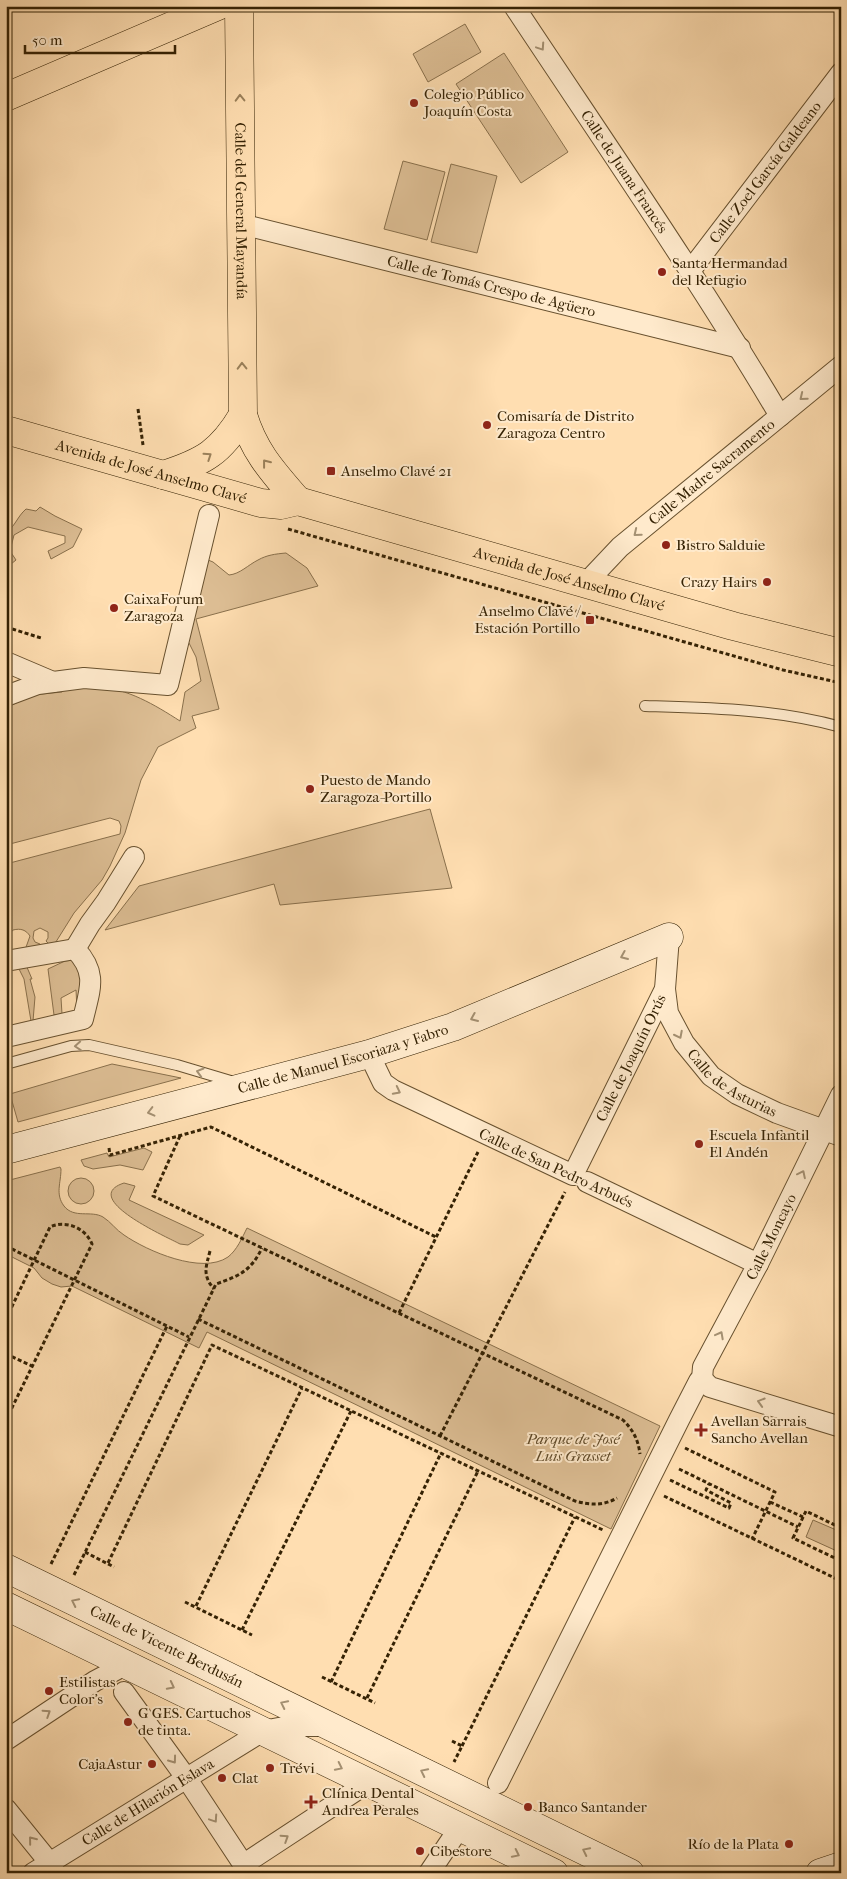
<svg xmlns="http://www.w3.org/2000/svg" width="847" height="1879" font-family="'IM FELL French Canon',serif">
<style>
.green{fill:#ddbe94;stroke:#89704c}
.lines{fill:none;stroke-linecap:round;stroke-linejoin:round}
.lane-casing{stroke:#68512f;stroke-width:12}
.street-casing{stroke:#68512f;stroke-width:22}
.secondary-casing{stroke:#352204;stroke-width:29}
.primary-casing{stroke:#352204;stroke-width:29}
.path{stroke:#352204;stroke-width:3;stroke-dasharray:4 2.5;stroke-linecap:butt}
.lane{stroke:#ffeacc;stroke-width:10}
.street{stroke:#ffeacc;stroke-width:20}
.secondary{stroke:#ffeacc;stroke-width:28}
.primary{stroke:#ffdeb1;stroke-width:28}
.oneway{stroke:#a49072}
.oneway2{stroke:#9a805a}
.poi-dot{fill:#8f2418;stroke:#ffeacc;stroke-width:2}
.labels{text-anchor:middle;stroke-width:4;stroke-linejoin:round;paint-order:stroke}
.poi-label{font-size:15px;fill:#352204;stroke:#ffeacc;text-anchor:start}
.street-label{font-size:15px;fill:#352204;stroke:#ffeacc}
.park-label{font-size:15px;font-style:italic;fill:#5f4928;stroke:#ffeacc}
</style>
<rect width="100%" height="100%" fill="#ffdeb1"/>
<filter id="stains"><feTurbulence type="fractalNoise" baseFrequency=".004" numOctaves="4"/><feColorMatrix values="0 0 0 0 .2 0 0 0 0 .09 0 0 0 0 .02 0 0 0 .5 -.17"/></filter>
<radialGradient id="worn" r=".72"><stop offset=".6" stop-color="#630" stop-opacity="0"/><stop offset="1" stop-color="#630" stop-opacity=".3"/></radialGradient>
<g class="green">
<polygon points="465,24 481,52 428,82 413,54"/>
<polygon points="504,53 568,152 521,183 456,84"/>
<polygon points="403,161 445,172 427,240 384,229"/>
<polygon points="451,164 497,176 477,253 431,242"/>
<path d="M40 507 55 516 82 529 73 547 51 559 48 551 65 543V536L28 527 14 535 10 551 16 560 6 568V533C16 525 17 517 26 509L36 511Z"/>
<path d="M286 553 307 568 318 586 196 619 219 709 192 716 196 728 158 747 141 780 125 833 110 866 102 880 74 913 54 945H50L46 941 48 938V932L40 928 34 931 33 938 35 942 40 944 42 948 25 950 30 936C26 930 21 928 13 930L6 938V864L120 834 121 826 119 821 110 818 6 845V708L32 695 62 692V688C74 687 86 686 97 687 127 688 155 705 180 721L185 692 201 681 196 657 189 643 185 644 208 560 213 562 229 575C240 574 248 565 258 560 267 555 275 554 286 553Z"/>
<polygon points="430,809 452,888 280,905 274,884 105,930 139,886"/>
<polygon points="82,959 91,983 89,993 86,992 85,1008 77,1010 76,990 61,998 62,1014 54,1015 48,969 65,961"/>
<polygon points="26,965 32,979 30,979 35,997 33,1021 31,1021 24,979 18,967"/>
<polygon points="112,1064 181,1078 18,1122 10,1094"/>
<polygon points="144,1148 152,1152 143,1170 120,1165 93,1169 84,1166 81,1160 107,1153 109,1157"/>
<path d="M60 1167 61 1169C61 1183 55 1194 64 1206 74 1219 91 1210 103 1217 111 1222 116 1230 124 1235 147 1251 202 1275 228 1257 237 1250 242 1238 247 1228L660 1426 611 1529 207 1332 199 1348 72 1286 61 1287 52 1284 42 1278 34 1268 6 1254V1181Z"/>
<circle cx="81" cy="1191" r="13"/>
<path d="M124 1183 135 1186 129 1200 204 1235 188 1245 180 1244C169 1238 78 1198 124 1183Z"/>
<polygon points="813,1520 841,1532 841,1547 839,1552 806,1537"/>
</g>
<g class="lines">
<g class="lane-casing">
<g id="lane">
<path d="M645 706C711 708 777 709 841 727"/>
<polyline points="6,1064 71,1046 89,1045 177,1065 234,1082"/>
</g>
</g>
<g class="street-casing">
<g id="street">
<path id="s1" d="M514 6C604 142 697 276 780 416"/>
<path id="s2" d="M241 224 740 348"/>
<path id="s3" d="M690 271 841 73"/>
<path id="s4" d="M586 583 620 547 841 366"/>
<polyline points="6,662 53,682"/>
<polyline points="6,696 38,684 84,678 168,685 209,515"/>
<polyline points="75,949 90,924 106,902 134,857"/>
<path d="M6 961 75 949C98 973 90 989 83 1019L6 1037"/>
<path id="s5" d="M665 989 668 1013 684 1043 711 1076 737 1094 777 1113 841 1136"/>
<path id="s6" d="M369 1054 383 1083 393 1090 573 1175 665 989 669 937"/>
<polyline points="587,1182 758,1264"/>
<path id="s7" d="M702 1379 703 1367 758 1264 841 1095"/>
<polyline points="702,1379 710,1387 841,1427"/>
<polyline points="124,1692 187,1779 249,1873"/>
<polyline points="6,1740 95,1681 127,1664"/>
<polyline points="498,1783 679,1420 699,1381 702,1379"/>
<polyline points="6,1809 49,1862 55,1873"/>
<polyline points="244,1864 369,1782"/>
<path id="s8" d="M33 1873 263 1731 289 1726H323"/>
<polyline points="429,1873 460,1827"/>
</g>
</g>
<g class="secondary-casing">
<g id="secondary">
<path id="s9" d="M6 1150 369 1054 453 1027 669 937"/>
<path id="s10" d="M6 1568 630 1873"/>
<polyline points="6,1606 554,1873"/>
<polyline points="820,1873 841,1866"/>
</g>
</g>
<g class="primary-casing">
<g id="primary">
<path id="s11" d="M239 6 243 415C254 452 273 472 298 501"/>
<polyline points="6,97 218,6"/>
<path id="s12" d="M6 430 261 503 281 505 298 501 733 626 841 653"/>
<path d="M163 475C204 462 221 452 243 415"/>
</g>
</g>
<g class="path">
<polyline points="138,409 143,445"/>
<polyline points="288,529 783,670 841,683"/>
<polyline points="589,623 591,616"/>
<polyline points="6,627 41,638"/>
<path d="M180 1136 153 1196 623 1420C633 1430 638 1439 640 1454"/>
<polyline points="109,1148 110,1155 211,1127 436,1237"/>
<polyline points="6,1246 189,1337"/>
<path d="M210 1251C206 1267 202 1275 214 1289"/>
<polyline points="399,1313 478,1152"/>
<path d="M6 1319 50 1227C65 1220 85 1227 92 1244L6 1420"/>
<path d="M198 1319 575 1501C590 1505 603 1506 617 1498"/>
<polyline points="6,1354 32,1366"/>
<polyline points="440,1436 565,1192"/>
<polyline points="685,1448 775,1492 752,1539"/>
<polyline points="679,1469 798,1527"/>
<polyline points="670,1480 729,1508 731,1503 706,1490 709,1484"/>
<polyline points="664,1496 841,1581"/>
<polyline points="770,1502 803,1517"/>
<polyline points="841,1528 806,1511 793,1538 841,1561"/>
<polyline points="85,1552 114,1567"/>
<polyline points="108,1563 212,1345 603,1530"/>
<polyline points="51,1564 167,1326"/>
<path d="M74 1575 216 1284C239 1276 251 1271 262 1248"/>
<polyline points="185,1602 252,1635"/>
<polyline points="196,1606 302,1388"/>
<polyline points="242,1630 351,1411"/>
<polyline points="322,1677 375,1703"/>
<polyline points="331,1682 441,1453"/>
<polyline points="367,1698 478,1471"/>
<polyline points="452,1741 462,1746 454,1762"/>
<polyline points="462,1746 575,1517"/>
</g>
<use href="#lane" class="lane"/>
<use href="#street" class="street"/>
<use href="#secondary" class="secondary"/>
<use href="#primary" class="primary"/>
</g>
<defs><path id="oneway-chevron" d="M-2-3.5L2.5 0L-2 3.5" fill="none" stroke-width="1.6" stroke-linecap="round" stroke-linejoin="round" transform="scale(1.25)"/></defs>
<g class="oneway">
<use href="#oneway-chevron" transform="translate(541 47) rotate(56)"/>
<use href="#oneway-chevron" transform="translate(803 397) rotate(141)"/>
<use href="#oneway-chevron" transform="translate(637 533) rotate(141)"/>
<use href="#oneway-chevron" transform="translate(624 956) rotate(157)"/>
<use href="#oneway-chevron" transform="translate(474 1018) rotate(157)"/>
<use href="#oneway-chevron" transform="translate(679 1035) rotate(63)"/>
<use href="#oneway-chevron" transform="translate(78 1046) rotate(176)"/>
<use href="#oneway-chevron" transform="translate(200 1072) rotate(-164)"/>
<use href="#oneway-chevron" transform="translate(397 1091) rotate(27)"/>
<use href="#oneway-chevron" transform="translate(151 1112) rotate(166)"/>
<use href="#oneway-chevron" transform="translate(802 1174) rotate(-64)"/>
<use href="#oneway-chevron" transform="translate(720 1335) rotate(-62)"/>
<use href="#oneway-chevron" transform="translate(761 1402) rotate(-163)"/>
<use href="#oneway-chevron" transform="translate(75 1602) rotate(-154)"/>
<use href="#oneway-chevron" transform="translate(171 1686) rotate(27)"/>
<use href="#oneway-chevron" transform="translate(284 1704) rotate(-154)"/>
<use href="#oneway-chevron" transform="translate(47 1713) rotate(-33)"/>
<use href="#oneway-chevron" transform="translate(173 1760) rotate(54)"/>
<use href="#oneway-chevron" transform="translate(339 1767) rotate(26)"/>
<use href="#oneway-chevron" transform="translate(424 1772) rotate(-154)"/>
<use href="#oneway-chevron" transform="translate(214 1819) rotate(56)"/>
<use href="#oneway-chevron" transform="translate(285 1838) rotate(-33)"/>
<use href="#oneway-chevron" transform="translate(32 1840) rotate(-129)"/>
<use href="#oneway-chevron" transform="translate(586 1851) rotate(-154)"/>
<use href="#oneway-chevron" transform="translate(516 1854) rotate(26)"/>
</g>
<g class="oneway2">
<use href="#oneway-chevron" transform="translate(240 98) rotate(-91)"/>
<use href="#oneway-chevron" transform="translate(242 366) rotate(-91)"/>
<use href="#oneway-chevron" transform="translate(208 456) rotate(-34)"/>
<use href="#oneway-chevron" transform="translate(266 463) rotate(-128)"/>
</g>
<g class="poi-dot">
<circle cx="414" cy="103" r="5"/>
<circle cx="662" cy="272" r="5"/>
<circle cx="487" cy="425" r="5"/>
<rect x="326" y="466" width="10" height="10" rx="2.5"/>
<circle cx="666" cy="545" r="5"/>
<circle cx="767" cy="582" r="5"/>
<circle cx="114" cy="608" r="5"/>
<rect x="585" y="615" width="10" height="10" rx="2.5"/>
<circle cx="310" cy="789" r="5"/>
<circle cx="699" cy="1144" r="5"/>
<path d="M698.5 1422.5h5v5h5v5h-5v5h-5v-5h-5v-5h5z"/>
<circle cx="49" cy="1691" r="5"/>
<circle cx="128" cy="1722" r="5"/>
<circle cx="152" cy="1764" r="5"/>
<circle cx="270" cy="1768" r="5"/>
<circle cx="222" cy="1778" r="5"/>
<path d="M308.5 1794.5h5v5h5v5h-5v5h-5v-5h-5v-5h5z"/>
<circle cx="528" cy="1807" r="5"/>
<circle cx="789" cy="1844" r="5"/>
<circle cx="420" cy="1851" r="5"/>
</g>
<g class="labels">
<g class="poi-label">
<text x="424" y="99">Colegio Público<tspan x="424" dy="17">Joaquín Costa</tspan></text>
<text x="672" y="268">Santa Hermandad<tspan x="672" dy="17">del Refugio</tspan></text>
<text x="497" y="421">Comisaría de Distrito<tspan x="497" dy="17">Zaragoza Centro</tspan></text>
<text x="341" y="476">Anselmo Clavé 21</text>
<text x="676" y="550">Bistro Salduie</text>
<text x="757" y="587" text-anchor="end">Crazy Hairs</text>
<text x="124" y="604">CaixaForum<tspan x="124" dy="17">Zaragoza</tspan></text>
<text x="580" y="616" text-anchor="end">Anselmo Clavé /<tspan x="580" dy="17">Estación Portillo</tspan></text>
<text x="320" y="785">Puesto de Mando<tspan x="320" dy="17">Zaragoza-Portillo</tspan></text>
<text x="709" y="1140">Escuela Infantil<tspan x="709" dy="17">El Andén</tspan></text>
<text x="711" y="1426">Avellan Sarrais<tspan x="711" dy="17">Sancho Avellan</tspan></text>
<text x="59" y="1687">Estilistas<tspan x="59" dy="17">Color's</tspan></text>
<text x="138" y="1718">G GES. Cartuchos<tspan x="138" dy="17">de tinta.</tspan></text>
<text x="142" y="1769" text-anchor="end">CajaAstur</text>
<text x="280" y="1773">Trévi</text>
<text x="232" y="1783">Clat</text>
<text x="322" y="1798">Clínica Dental<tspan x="322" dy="17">Andrea Perales</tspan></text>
<text x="538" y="1812">Banco Santander</text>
<text x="779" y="1849" text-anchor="end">Río de la Plata</text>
<text x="430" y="1856">Cibestore</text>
</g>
<g class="street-label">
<text dy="5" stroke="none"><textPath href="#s1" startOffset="199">Calle de Juana Francés</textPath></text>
<text dy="5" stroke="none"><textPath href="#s3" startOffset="124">Calle Zoel García Galdeano</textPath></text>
<text dy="5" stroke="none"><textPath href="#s11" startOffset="205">Calle del General Mayandía</textPath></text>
<text dy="5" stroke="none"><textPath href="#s2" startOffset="258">Calle de Tomás Crespo de Agüero</textPath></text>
<text dy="5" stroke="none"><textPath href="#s12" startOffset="151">Avenida de José Anselmo Clavé</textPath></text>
<text dy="5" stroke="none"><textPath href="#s4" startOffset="168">Calle Madre Sacramento</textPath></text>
<text dy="5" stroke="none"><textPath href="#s12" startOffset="585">Avenida de José Anselmo Clavé</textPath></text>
<text dy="5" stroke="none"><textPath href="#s9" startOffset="349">Calle de Manuel Escoriaza y Fabro</textPath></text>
<text dy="5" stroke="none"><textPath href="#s6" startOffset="374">Calle de Joaquín Orús</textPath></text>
<text dy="5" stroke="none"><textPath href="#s5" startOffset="122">Calle de Asturias</textPath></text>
<text transform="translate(556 1168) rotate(25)" y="5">Calle de San Pedro Arbués</text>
<text dy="5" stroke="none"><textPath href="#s7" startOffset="159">Calle Moncayo</textPath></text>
<text dy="5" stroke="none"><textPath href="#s10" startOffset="179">Calle de Vicente Berdusán</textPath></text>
<text dy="5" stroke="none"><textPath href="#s8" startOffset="135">Calle de Hilarión Eslava</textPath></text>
</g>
<g class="park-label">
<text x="573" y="1444">Parque de José<tspan x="573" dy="17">Luis Grasset</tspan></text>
</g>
</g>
<rect width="847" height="1879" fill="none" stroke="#ffdeb1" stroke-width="25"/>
<rect x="8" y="8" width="832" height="1864" fill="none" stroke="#352204" stroke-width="2.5"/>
<rect x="12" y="12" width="822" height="1854" fill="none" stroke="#352204"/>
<path d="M25 45v8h150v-8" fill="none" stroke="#352204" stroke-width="2.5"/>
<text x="32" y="45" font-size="15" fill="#352204" stroke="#ffeacc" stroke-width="4" paint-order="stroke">50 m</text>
<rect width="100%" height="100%" filter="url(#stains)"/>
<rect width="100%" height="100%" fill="url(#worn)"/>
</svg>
